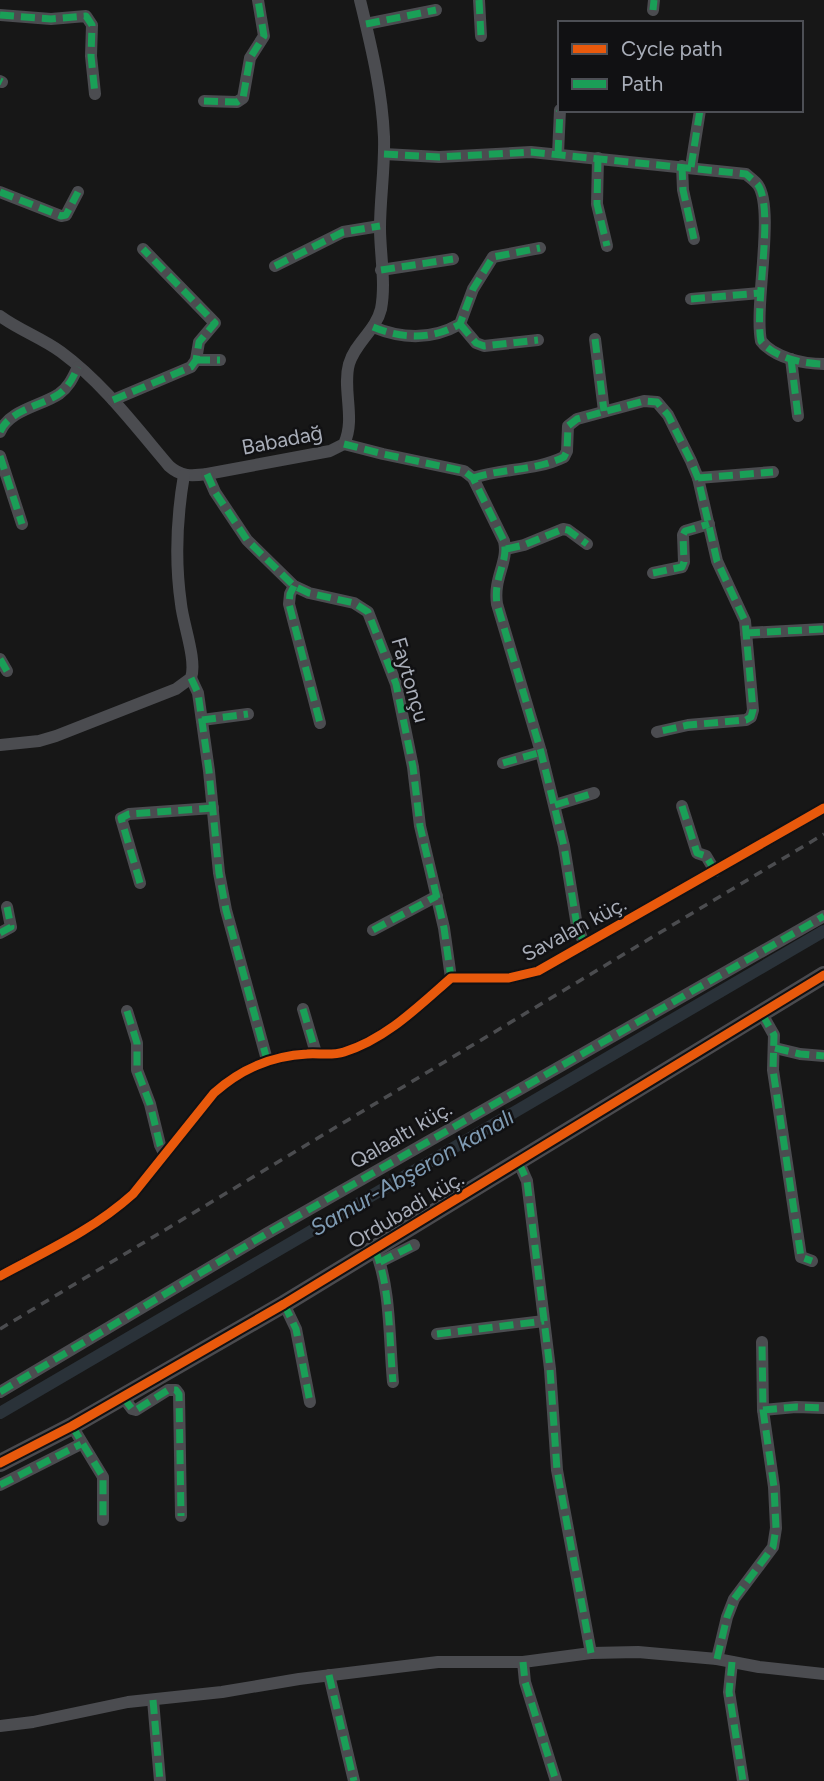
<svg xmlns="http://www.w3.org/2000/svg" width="824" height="1781" font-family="Figtree,sans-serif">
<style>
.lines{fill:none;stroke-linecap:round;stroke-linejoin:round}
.canal{stroke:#2a3239;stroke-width:12}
.street{stroke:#4b4c50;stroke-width:12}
.secondary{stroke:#4a4a4e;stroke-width:18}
.rail{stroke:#4b4c4f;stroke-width:3.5;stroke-dasharray:9 7;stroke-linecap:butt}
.quiet{stroke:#1a9f57;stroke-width:7;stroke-dasharray:14 7;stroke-linecap:butt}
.cycleway-casing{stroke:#111113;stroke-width:13}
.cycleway{stroke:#e8590c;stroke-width:9}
.labels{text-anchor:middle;stroke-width:5;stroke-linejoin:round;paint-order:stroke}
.street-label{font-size:21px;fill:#a8adb8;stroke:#111113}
.water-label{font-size:23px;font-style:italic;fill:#7f9bb3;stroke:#111113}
</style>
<rect width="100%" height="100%" fill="#171717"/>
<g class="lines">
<polyline class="canal" points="0,1413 824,931"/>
<g class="street">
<polyline points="479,0 481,36"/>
<polyline points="653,10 654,0"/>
<polyline points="0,15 51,19 86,16 92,25 91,56 95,94"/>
<polyline points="366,24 436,10"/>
<polyline points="0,81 2,82"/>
<polyline points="204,101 237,102 243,98 250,58 264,36 258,0"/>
<path d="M384 154 439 157 531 152 746 174C749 177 755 181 758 185 775 210 754 305 761 341 774 358 804 364 824 364"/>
<polyline points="558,154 560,110"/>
<polyline points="598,158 597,204 607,246"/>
<polyline points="682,166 683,190 694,239"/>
<polyline points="691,167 700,110"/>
<polyline points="0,192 61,216 66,215 78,192"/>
<polyline points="275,266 343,232 380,226"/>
<polyline points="381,270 453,259"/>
<polyline points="691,299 760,293"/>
<path d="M0 316C19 330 42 338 61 352 103 383 135 426 169 466 181 477 192 476 207 474L330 451 344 444C356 419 342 389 349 364 355 343 376 330 381 309 386 283 380 254 380 228 380 198 385 168 384 137 382 90 371 46 360 0"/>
<polyline points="460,324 476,343 484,346 538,340"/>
<path d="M373 327C402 339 432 340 460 324L473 289 493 257 540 248"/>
<polyline points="595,339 604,411"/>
<polyline points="791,359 798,416"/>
<polyline points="196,360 220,360"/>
<polyline points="113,400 191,367 196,360 199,342 215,323 143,249"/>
<path d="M0 432C9 410 41 406 59 394 69 387 73 377 78 367"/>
<path d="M344 444 383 454 464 471 473 478 504 541C509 562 493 577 497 604L541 752 564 846 577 926 585 945"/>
<polyline points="0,456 22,524"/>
<polyline points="207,474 215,492 247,540 294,586 309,593 354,603 368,612 396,684 413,767 420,826 444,928 451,978"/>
<path d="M473 478C503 468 535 471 564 457L567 451 568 426 577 419 644 401 657 402 668 415 691 461 698 478 717 561 745 621 753 710 751 717 746 720 688 725 657 732"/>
<polyline points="698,478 773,472"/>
<polyline points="506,549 524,545 563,529 568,530 587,544"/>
<polyline points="653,573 682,567 684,562 683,535 685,531 709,524"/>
<polyline points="294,586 290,594 289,604 320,723"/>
<polyline points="746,633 824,629"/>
<polyline points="0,659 7,671"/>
<polyline points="191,678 198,693 209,771 219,873 226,910 267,1060"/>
<polyline points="202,720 248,714"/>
<path d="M0 745 39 741 56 736 176 689 191 678C197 660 183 624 181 604 175 563 177 516 184 475"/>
<polyline points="503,763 541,752"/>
<polyline points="555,805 594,793"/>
<polyline points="682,806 697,853 706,856 715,871"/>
<polyline points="140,883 121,818 129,814 213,808"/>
<polyline points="373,930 437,896"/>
<polyline points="0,933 11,927 7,907"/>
<polyline points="303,1009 316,1053"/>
<polyline points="127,1011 137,1043 137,1070 150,1104 160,1145 164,1153"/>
<polyline points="762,1014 774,1035 773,1070 801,1257 812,1261"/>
<polyline points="775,1048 800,1054 824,1056"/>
<polyline points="519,1163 527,1181 550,1369 557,1470 591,1653"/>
<path d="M375 1250C391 1287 389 1341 393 1382"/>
<polyline points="380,1262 414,1245"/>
<path d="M0 1276C46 1251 93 1230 133 1194L214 1093C241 1069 270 1056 307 1054 319 1053 332 1056 344 1052 386 1039 419 1006 451 978H509L538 971 824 808"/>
<polyline points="284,1304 296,1329 310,1402"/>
<polyline points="437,1334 544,1321"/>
<polyline points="0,1392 266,1234 824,916"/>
<polyline points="123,1397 132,1409 136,1410 168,1390 176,1390 179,1394 181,1516"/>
<polyline points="763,1410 796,1407 824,1408"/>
<polyline points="72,1426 103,1477 103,1520"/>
<polyline points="0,1485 81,1444"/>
<polyline points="717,1659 727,1617 734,1599 773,1547 776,1528 774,1487 763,1410 762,1342"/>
<polyline points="523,1662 525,1682 556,1781"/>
<polyline points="732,1662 729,1692 743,1781"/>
<polyline points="329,1675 354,1781"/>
<polyline points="153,1700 160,1781"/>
<polyline points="0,1726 33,1722 128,1702 222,1692 299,1679 438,1662 523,1662 591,1653 638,1652 717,1659 759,1667 824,1674"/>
</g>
<polyline class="secondary" points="0,1463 72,1426 284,1304 824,975"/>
<polyline class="rail" points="0,1329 824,834"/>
<g class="quiet">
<polyline points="479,0 481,36"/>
<polyline points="653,10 654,0"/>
<polyline points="0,15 51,19 86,16 92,25 91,56 95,94"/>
<polyline points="366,24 436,10"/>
<polyline points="0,81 2,82"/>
<polyline points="204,101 237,102 243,98 250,58 264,36 258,0"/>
<path d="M384 154 439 157 531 152 746 174C749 177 755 181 758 185 775 210 754 305 761 341 774 358 804 364 824 364"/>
<polyline points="558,154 560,110"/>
<polyline points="598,158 597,204 607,246"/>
<polyline points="682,166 683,190 694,239"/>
<polyline points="691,167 700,110"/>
<polyline points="0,192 61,216 66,215 78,192"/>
<polyline points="275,266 343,232 380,226"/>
<polyline points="381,270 453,259"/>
<polyline points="691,299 760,293"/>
<polyline points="460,324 476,343 484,346 538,340"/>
<path d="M373 327C402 339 432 340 460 324L473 289 493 257 540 248"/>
<polyline points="595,339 604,411"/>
<polyline points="791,359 798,416"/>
<polyline points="196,360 220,360"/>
<polyline points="113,400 191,367 196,360 199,342 215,323 143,249"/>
<path d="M0 432C9 410 41 406 59 394 69 387 73 377 78 367"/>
<path d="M344 444 383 454 464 471 473 478 504 541C509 562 493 577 497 604L541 752 564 846 577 926 585 945"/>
<polyline points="0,456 22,524"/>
<polyline points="207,474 215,492 247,540 294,586 309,593 354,603 368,612 396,684 413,767 420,826 444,928 451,978"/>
<path d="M473 478C503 468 535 471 564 457L567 451 568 426 577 419 644 401 657 402 668 415 691 461 698 478 717 561 745 621 753 710 751 717 746 720 688 725 657 732"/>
<polyline points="698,478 773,472"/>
<polyline points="506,549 524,545 563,529 568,530 587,544"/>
<polyline points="653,573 682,567 684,562 683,535 685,531 709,524"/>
<polyline points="294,586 290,594 289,604 320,723"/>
<polyline points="746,633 824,629"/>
<polyline points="0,659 7,671"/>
<polyline points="191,678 198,693 209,771 219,873 226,910 267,1060"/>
<polyline points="202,720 248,714"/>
<polyline points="503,763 541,752"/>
<polyline points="555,805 594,793"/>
<polyline points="682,806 697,853 706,856 715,871"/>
<polyline points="140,883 121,818 129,814 213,808"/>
<polyline points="373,930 437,896"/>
<polyline points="0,933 11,927 7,907"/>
<polyline points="303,1009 316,1053"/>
<polyline points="127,1011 137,1043 137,1070 150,1104 160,1145 164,1153"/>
<polyline points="762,1014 774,1035 773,1070 801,1257 812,1261"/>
<polyline points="775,1048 800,1054 824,1056"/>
<polyline points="519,1163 527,1181 550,1369 557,1470 591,1653"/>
<path d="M375 1250C391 1287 389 1341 393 1382"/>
<polyline points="380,1262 414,1245"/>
<polyline points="284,1304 296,1329 310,1402"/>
<polyline points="437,1334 544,1321"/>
<polyline points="0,1392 266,1234 824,916"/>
<polyline points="123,1397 132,1409 136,1410 168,1390 176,1390 179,1394 181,1516"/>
<polyline points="763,1410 796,1407 824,1408"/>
<polyline points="72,1426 103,1477 103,1520"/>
<polyline points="0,1485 81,1444"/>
<polyline points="717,1659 727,1617 734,1599 773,1547 776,1528 774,1487 763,1410 762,1342"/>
<polyline points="523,1662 525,1682 556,1781"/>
<polyline points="732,1662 729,1692 743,1781"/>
<polyline points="329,1675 354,1781"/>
<polyline points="153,1700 160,1781"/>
</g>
<g class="cycleway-casing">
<g id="cycleway">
<path d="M0 1276C46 1251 93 1230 133 1194L214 1093C241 1069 270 1056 307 1054 319 1053 332 1056 344 1052 386 1039 419 1006 451 978H509L538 971 824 808"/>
<polyline points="0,1463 72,1426 284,1304 824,975"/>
</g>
</g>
<use href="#cycleway" class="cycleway"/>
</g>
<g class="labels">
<g class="street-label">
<text transform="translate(282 440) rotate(-11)" y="7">Babadağ</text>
<text transform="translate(410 680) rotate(74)" y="7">Faytonçu</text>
<text transform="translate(574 929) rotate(-28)" y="7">Savalan küç.</text>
<text transform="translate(401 1135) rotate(-30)" y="7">Qalaaltı küç.</text>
<text transform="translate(406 1210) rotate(-31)" y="7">Ordubadi küç.</text>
</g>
<g class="water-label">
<text transform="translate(412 1172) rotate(-30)" y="8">Samur-Abşeron kanalı</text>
</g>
</g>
<rect x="558" y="21" width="245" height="91" fill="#111113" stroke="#4d4f55" stroke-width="2"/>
<rect x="572" y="44" width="35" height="10" fill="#e8590c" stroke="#4d4f55" stroke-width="2"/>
<text x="621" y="56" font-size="21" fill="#a8adb8">Cycle path</text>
<rect x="572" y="79" width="35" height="10" fill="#1a9f57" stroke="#4d4f55" stroke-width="2"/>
<text x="621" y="91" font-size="21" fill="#a8adb8">Path</text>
</svg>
